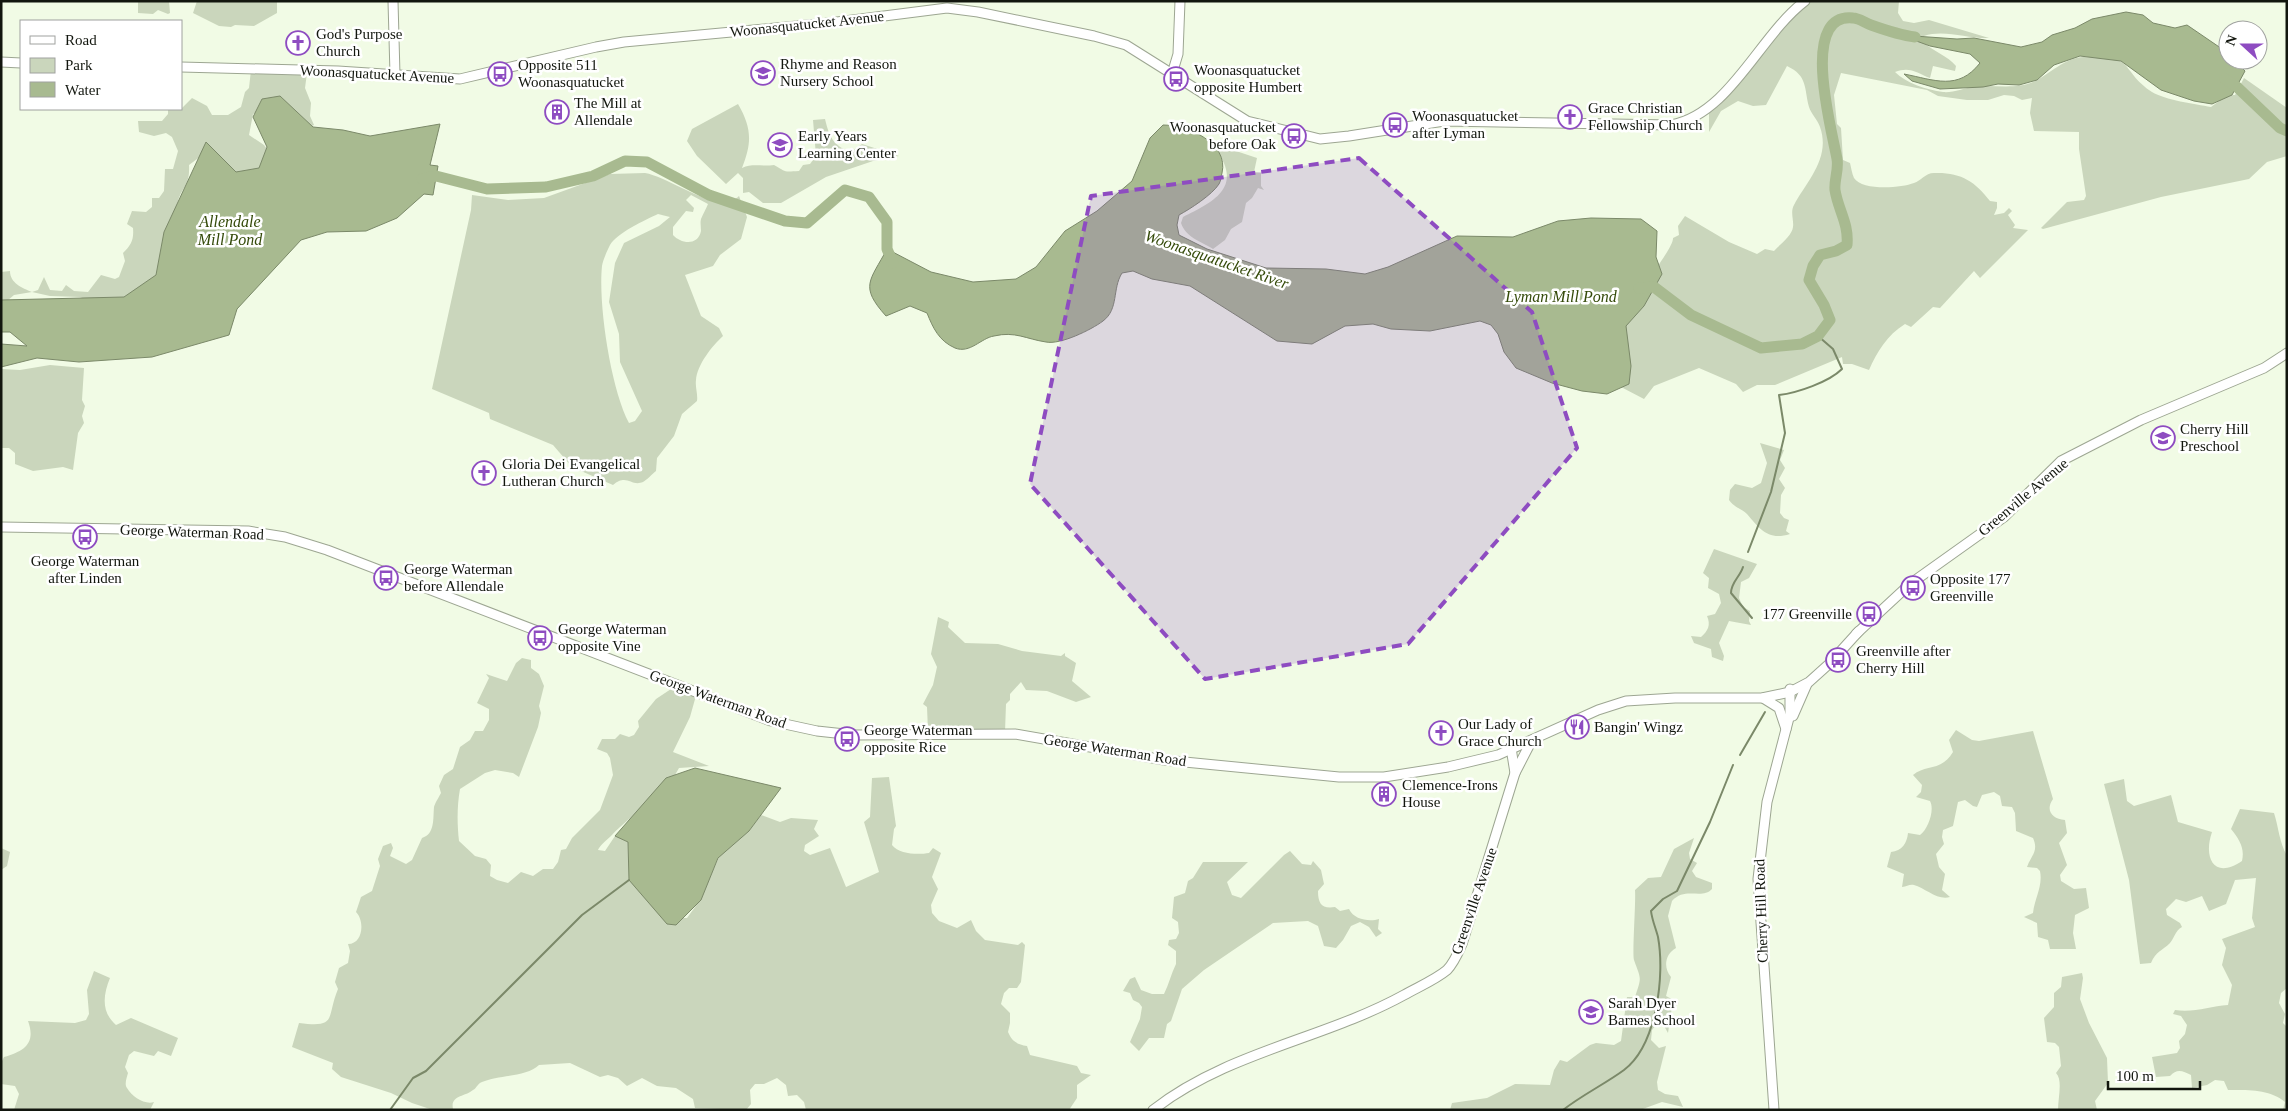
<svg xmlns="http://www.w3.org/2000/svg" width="2288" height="1111" font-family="Georgia,serif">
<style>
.green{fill:#cad6bc;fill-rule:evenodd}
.water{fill:#a8ba90;stroke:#7b8969}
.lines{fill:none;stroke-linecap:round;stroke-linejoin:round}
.stream{stroke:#7b8969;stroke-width:2}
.river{stroke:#a8ba90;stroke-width:11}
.secondary-casing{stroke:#9da692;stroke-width:11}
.secondary{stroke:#fff;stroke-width:9}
.marked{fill:#8e4cc1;fill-opacity:0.2;stroke:#8e4cc1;stroke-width:4;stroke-dasharray:10 6;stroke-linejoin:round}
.labels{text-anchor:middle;stroke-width:5;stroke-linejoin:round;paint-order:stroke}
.street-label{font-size:15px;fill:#12160e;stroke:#fff}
.poi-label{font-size:15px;fill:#12160e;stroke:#fff;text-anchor:start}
.water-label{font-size:16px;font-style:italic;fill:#344a09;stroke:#fff}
</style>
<rect width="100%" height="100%" fill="#f1fbe5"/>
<g class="green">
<polygon points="138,1 169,1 170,13 168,14 158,10 153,14 138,13"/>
<polygon points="197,1 277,1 277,13 254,26 235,25 231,27 219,26 193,13"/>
<path d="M1808 1H1899L1898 13 1903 21 1914 23 1929 20 1989 38C1968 39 1944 29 1924 36L1923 42C1933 51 1948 56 1956 66L1955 71 1933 66 1930 78C1917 73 1910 66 1895 72 1906 83 1927 90 1943 92 1953 93 1964 88 1973 87 1992 84 2015 90 2033 82 2051 74 2063 58 2084 57 2136 53 2119 70 2152 92 2165 100 2195 104 2211 107L2227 95H2235L2244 78 2287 108V156L2267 162 2249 179 2161 197 2043 229 2041 228 2067 202 2084 200 2086 196 2079 149V132L2034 131 2030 113 2032 98 2022 100 2014 96 2004 95 1988 100H1967L1938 96 1927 90 1841 73 1834 95 1837 124 1841 128 1843 160 1850 163C1851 167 1852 174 1854 178 1862 191 1901 188 1914 183 1921 181 1925 173 1934 173 1960 172 1975 181 1990 201L1997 202V208L1994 215 2004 213 2009 208 2012 211 2008 215 2015 225 2013 228 2028 230 1980 278 1974 271 1940 308 1933 307 1911 327 1905 324C1887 335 1877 352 1869 370L1852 364H1843L1842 357 1775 385H1757L1743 392 1736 384 1699 368 1654 386 1644 399 1621 387C1622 371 1622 326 1627 314 1633 298 1674 248 1673 238L1679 235 1678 226 1685 216 1729 242 1757 254 1765 249 1774 251C1779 245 1792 236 1793 227 1794 220 1790 212 1794 205 1807 181 1831 158 1820 127 1818 120 1811 114 1809 107 1804 88 1808 76 1787 66L1766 105 1753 106 1738 101 1721 111 1709 132V112L1771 36Z"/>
<path d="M251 70 307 73 305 88 311 103 310 116 314 125 304 130 258 112 253 114 249 135 264 145 270 153 269 166 237 179 201 156 189 165C190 186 183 185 178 201 173 219 174 246 172 264L132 296 93 302 80 297 50 296 32 292 14 295 1 306V272L10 271C10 283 22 288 32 292L38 290 44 277 50 290 62 291 66 285 74 291 88 292 101 275 115 279 119 277 125 261 123 253C131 245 134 240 133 228L127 224 132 211 146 212 152 207V198H159L164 191 165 169H173L178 151 172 137 166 133 154 136 139 132 138 121H162L168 114V109H181L192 98 207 106 212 115H228L241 107 245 92 249 88Z"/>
<path d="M738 104C752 128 752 143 742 168 753 163 762 167 774 165 787 172 782 172 799 171L803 165 810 164 816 156 813 120 825 119C829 136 833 146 851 152L862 144 899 156 873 161 826 177 781 203H763L749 192 743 193V178L738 173 726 184 697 156 687 141 692 129Z"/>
<path d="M1224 147 1257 158 1254 172 1261 173V186L1264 190 1258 188 1252 198 1246 203 1242 222 1231 229 1225 240 1213 249C1201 241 1186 238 1181 223L1183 217C1213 202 1243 188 1217 151Z"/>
<path d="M645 173C670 177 719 216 739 196L747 217 741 239 720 255 713 266 685 275 701 316 719 328 723 336C712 346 697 365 696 380 695 387 698 394 697 401L682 414 674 436 657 458 656 471C652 474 647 480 643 482 631 487 627 473 613 485L572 467 553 445 490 419 489 413 432 389 471 210 472 195 508 200 544 198 610 174ZM691 195 708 204C706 209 703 214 701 219 700 223 701 227 701 231 698 246 681 244 673 235V227L686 211 693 212 694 208 686 200ZM658 214 670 217 659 226 624 243 615 263 609 302 619 334 620 362 642 411 635 421 629 423C611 389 598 305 602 266 603 260 607 251 610 245 617 233 645 220 658 214Z"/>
<polygon points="50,365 84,368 82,400 85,406 82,416 84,423 78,433 73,470 63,467 33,471 15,464 15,453 9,448 1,448 1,369 20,370"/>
<path d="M1760 443 1784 450 1780 460 1785 468 1779 479 1785 488 1781 495 1780 513 1784 518 1789 520 1786 531 1790 534C1768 541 1760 529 1747 514 1741 508 1736 509 1729 500L1730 490 1735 484 1752 488 1761 483 1767 463Z"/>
<path d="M1714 549 1757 564 1749 578 1741 582 1739 598 1743 607 1750 611 1749 621 1751 625 1729 621 1719 643 1724 656 1723 661 1712 657 1711 649 1694 643 1691 636 1701 637C1708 631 1711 625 1707 616L1715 614 1721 603 1719 594 1708 588 1709 578 1703 573Z"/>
<polygon points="938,617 949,622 948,627 965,643 998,644 1022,651 1061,656 1065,653 1065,656 1076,663 1072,681 1091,697 1076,702 1047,691 1026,690 1021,682 1010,694 1010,700 1006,704 1005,732 928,731 927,707 923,704 933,685 937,667 931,654"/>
<path d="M522 658 531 660V668L539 674 544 686 539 706 541 713 538 727 519 777 513 773 495 770 485 773 460 789C457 806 457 823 459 841L475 856 486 859 491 865 490 876 497 880 508 883 521 872 533 876 543 869H553L558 862 561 850 566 849 572 838 600 810 613 775 610 758 607 753 597 749 602 739H615L620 734 629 737 634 735 639 727 638 721 656 699 677 685 697 692 690 717 673 752 709 766 679 768C664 797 632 813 611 836 606 841 600 845 598 850L605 851 615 836 628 842 629 865 677 918H687L698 903 720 855 750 830 761 815 780 822 791 818 818 820 814 829 819 836 805 845 804 851 810 855 830 848 846 887 879 872 864 822 870 817 872 778 889 777 896 826 894 829 892 845C899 854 917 855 929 853L933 848 941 853 932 877 938 889 931 905 932 913 939 921 957 928 971 920 976 931 985 940 1018 945 1022 942 1025 945 1021 982 1017 988H1009L1004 993 1001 1004 1010 1013V1023L1008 1032C1012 1041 1016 1044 1027 1046L1030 1055 1077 1066 1081 1073 1091 1075 1077 1085V1098L1069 1110H806L804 1102 797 1095 788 1096 786 1085 777 1078 764 1084H755L750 1090 751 1104 746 1110 695 1108 693 1099 676 1088 657 1086 642 1078 627 1086 618 1078 608 1075 600 1077 570 1063 539 1065C527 1077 498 1075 482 1082 477 1084 477 1088 473 1090 465 1097 450 1095 453 1109L433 1110 412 1103 391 1093 341 1077 332 1069 333 1063 292 1047 299 1023C338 1028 326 1018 338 989L335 982 339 968 348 963 350 951 348 944C363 944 365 921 356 912L361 897 372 891 380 866 378 859 383 846 391 843 393 848 390 856 406 864 412 860 422 838C435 834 433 819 434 807 435 803 439 797 441 793L439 786 444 775 453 769 460 747 470 740 475 731H483L489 720V709L477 703 489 678 486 674 507 681 516 663Z"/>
<path d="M1956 730 1972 740 1979 741 2033 731 2053 799C2045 810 2052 819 2065 820L2067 833 2059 843 2067 865 2060 875 2061 881 2074 889 2086 888 2089 908 2075 915 2073 933 2076 949H2050L2048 940 2038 937 2037 923 2024 917 2033 913C2035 897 2043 886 2040 871L2037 868 2027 867C2031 856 2039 851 2033 838L2016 831 2015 813 2012 807 2002 806 2000 796 1994 792 1982 795 1977 807 1973 806 1965 800 1958 802 1953 826 1943 830 1942 837 1944 844 1936 854 1939 867 1945 874 1942 890 1950 897C1938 901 1925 888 1914 885 1909 884 1907 887 1902 887L1904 874 1887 867 1891 852C1902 851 1907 843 1908 833L1920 835C1928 829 1935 810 1930 801L1916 797 1921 792 1922 785 1913 775C1926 764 1941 772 1953 752L1949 740Z"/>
<path d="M2124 779 2127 801 2134 806 2171 795 2178 822 2212 832C2203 858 2214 880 2242 861 2245 848 2239 839 2231 829L2240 809 2274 813C2279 829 2279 841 2287 856V988L2281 993 2279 1003 2285 1014 2283 1023 2287 1027V1110H2283L2285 1102C2270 1089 2247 1090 2228 1090L2224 1081 2215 1080 2207 1085 2192 1088 2191 1075C2183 1071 2177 1068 2170 1076L2156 1077 2152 1057 2177 1053 2180 1048 2179 1041 2185 1034 2187 1025 2181 1016 2173 1014 2175 1010C2194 1013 2210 1006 2228 1005L2232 985 2222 965 2226 948 2222 939 2255 927 2252 918 2256 878 2235 880 2226 904 2209 911 2202 896 2186 902 2176 899 2166 909 2167 915 2180 923 2182 927C2175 931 2175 937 2170 943 2162 951 2156 951 2151 963L2140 964 2129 880 2104 784Z"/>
<path d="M1694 838 1689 853 1690 859 1697 863 1692 871 1696 877 1712 883V889C1702 900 1685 886 1672 901L1668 916 1676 948C1665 954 1663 968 1671 977L1666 996 1679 1003 1672 1007 1668 1033 1663 1024 1658 1022 1652 1030 1651 1040 1659 1048 1666 1046 1657 1082 1658 1090 1665 1094 1678 1096 1683 1107 1662 1102 1640 1110H1450L1452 1103 1487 1098 1515 1084 1550 1085 1554 1070 1560 1060 1567 1062 1590 1045 1596 1043 1614 1045 1621 1041 1627 997H1635C1642 976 1641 980 1634 960 1632 954 1636 902 1635 890L1648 878 1661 877 1674 849Z"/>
<polygon points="1,848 10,852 7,866 1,870"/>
<path d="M1290 851 1302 864 1311 865 1313 861 1321 870 1324 884 1318 891C1318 904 1322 909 1335 907L1340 911 1349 909C1354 920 1370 922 1379 919L1378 929 1382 933 1376 937 1369 927 1360 922 1351 926 1343 940 1336 948 1324 946 1318 926 1308 921 1273 923 1204 970 1182 989 1171 1021 1167 1024 1164 1038H1149L1139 1051 1130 1042 1140 1019 1142 1007 1139 1003 1133 1000 1130 993 1123 991 1130 979 1135 977 1141 990 1152 994H1164C1169 984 1171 974 1176 964V951L1168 945 1169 940 1176 939 1179 933 1178 922 1172 918 1174 897 1185 893 1188 881 1193 878 1203 862H1248L1227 882 1232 895 1241 898 1284 855Z"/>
<path d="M94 971 110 978C103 995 101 1012 116 1025L131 1018 178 1038 171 1056 158 1051 154 1056 134 1051 129 1055 125 1067 128 1073C127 1077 124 1084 127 1088 132 1097 145 1105 154 1102L150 1110H14L19 1094 15 1086 1 1084V1063L4 1057C25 1051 36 1043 28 1021L75 1023 86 1020 89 1014 87 990Z"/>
<path d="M2082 973 2083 978 2080 999 2089 1023 2107 1058 2108 1083 2095 1101 2097 1110H2058C2058 1098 2063 1080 2056 1073L2061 1066 2059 1047 2055 1043 2047 1042 2044 1018 2054 1007V993L2061 987 2062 977Z"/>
</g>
<g class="water">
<path d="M2126 12 2143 15 2153 23 2175 28 2187 25 2228 53V60H2234L2245 71 2232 95 2212 104 2194 101 2161 90 2121 61 2080 56 2054 65 2037 80 2019 85 1998 84 1983 87 1940 89 1912 81 1904 74C1935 80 1958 91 1980 63L1970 54 1930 46 1900 35 1957 39 1974 38 2021 47 2042 42 2052 35 2075 28 2092 19Z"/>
<polygon points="280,96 313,127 343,130 370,136 440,124 430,165 438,166 433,195 424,194 397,218 366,231 327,232 301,240 237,309 229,335 152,357 79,362 37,358 1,367 1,344 27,346 10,332 1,332 1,300 124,297 156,275 164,232 206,142 236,172 259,168 267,147 253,117 262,99"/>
<path d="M1163 125C1188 125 1229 143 1222 173 1221 176 1221 181 1219 184 1212 195 1190 209 1179 215L1177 225 1179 235 1207 249 1266 268 1326 269 1365 274 1388 267 1457 236 1513 237 1558 221 1591 218 1641 219 1657 231 1656 257 1662 274 1644 306 1626 326 1631 366 1629 384 1607 394 1582 391 1552 383 1516 368 1504 352 1498 334 1491 325 1480 321 1430 331 1391 329 1373 324 1345 326 1312 344 1277 341 1190 286 1152 279 1133 271 1122 273C1112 289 1119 309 1103 321 1091 330 1060 345 1046 342 1026 339 1015 331 994 336 981 338 970 354 955 348 939 341 933 328 927 313L910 306 886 316C859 286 870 281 887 249L931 272 973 282 1016 279 1036 267 1065 231 1097 211 1132 181 1150 138Z"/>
<polygon points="695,768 781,788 749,831 718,858 701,900 676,925 667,924 629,880 628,842 615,836 666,778"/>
</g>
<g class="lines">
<g class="stream">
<path d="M1748 552 1771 492 1785 433 1779 395C1797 393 1829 382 1842 369L1833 349 1818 336"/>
<path d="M1743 567C1740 577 1731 582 1731 593L1752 618"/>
<polyline points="1740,755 1765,712"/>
<polyline points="390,1110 413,1078 426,1071 582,915 629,880"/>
<path d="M1563 1110C1582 1095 1605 1084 1624 1070 1657 1045 1665 975 1658 937 1656 929 1652 920 1651 911L1663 899 1677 891 1710 822 1733 765"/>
</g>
<g class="river">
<polyline points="2225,79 2237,87 2280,128 2287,131"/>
<polyline points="422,179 436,176 487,189 546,187 593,176 625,161 647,162 709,195 785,221 807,223 845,190 869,197 887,222 887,249 893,263"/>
<path d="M1639 288 1654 287 1691 315 1761 348 1802 344 1818 336 1830 320 1824 305 1809 280 1813 266 1820 255 1836 251 1847 245C1849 223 1838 210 1835 190 1834 180 1839 169 1837 159 1833 134 1798 12 1853 18 1859 18 1865 23 1871 25 1885 30 1899 35 1915 37"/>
</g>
<g class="secondary-casing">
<g id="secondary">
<polyline points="393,1 395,75"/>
<polyline points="1,62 21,63"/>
<path d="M181 67 338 71 460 79 596 47 624 42 829 23 947 8 978 12 1094 36 1126 45 1247 121 1320 139 1349 136 1444 121 1671 125C1730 114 1759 36 1805 1"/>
<polyline points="1172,74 1178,54 1180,1"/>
<polyline points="1,527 248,531 285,537 327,550 771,721 817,731 854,735 1015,734 1164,760 1339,777 1384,777 1448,767 1498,755 1598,710 1626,701 1675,698 1762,698 1790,692 1809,682 1829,664 1859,631"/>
<polyline points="1856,634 1910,584 2004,517 2061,461 2141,420 2264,368 2287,353"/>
<polyline points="1763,698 1779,708 1786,729"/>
<polyline points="1793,716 1807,684"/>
<polyline points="1515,773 1532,740"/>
<path d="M1153 1110C1227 1052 1324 1039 1404 995 1418 987 1435 980 1447 970 1454 963 1458 953 1462 944L1515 773 1511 748"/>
<polyline points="1774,1110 1758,879 1767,802 1790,714 1790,689"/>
</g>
</g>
<use href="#secondary" class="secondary"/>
</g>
<path class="marked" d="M1359 158 1532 312 1577 448 1408 644 1205 679 1030 484 1091 196Z"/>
<defs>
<g id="church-ring" transform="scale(1.25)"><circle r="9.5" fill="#fff" stroke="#8e4cc1" stroke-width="1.5"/><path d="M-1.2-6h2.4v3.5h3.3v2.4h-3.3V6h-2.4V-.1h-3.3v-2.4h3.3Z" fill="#8e4cc1"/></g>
<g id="school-ring" transform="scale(1.25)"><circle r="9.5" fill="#fff" stroke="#8e4cc1" stroke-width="1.5"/><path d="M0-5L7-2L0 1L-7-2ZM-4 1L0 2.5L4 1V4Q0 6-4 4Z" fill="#8e4cc1"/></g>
<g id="bus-ring" transform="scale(1.25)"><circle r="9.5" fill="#fff" stroke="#8e4cc1" stroke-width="1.5"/><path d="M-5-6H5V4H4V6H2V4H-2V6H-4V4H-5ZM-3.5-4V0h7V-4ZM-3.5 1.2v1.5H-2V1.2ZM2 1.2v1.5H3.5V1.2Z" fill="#8e4cc1"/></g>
<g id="building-ring" transform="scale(1.25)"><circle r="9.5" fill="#fff" stroke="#8e4cc1" stroke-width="1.5"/><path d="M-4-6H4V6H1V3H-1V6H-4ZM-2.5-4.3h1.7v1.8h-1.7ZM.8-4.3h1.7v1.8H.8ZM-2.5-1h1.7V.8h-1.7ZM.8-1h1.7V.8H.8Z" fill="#8e4cc1"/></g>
<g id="restaurant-ring" transform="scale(1.25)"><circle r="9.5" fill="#fff" stroke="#8e4cc1" stroke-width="1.5"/><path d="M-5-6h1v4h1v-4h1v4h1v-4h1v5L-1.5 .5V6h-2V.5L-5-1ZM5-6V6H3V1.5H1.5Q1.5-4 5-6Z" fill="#8e4cc1"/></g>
</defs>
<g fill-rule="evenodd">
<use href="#church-ring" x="298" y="43"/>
<use href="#school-ring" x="763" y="73"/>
<use href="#bus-ring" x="500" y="74"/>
<use href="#bus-ring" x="1176" y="79"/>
<use href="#building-ring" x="557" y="112"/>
<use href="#church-ring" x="1570" y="117"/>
<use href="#bus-ring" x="1395" y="125"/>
<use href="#bus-ring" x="1294" y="136"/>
<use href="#school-ring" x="780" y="145"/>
<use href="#school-ring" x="2163" y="438"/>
<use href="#church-ring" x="484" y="473"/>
<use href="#bus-ring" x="85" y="537"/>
<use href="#bus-ring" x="386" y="578"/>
<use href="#bus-ring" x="1913" y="588"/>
<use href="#bus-ring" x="1869" y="614"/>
<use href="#bus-ring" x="540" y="638"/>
<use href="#bus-ring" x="1838" y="660"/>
<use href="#restaurant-ring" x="1577" y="727"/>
<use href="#church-ring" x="1441" y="733"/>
<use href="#bus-ring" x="847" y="739"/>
<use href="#building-ring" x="1384" y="794"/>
<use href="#school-ring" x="1591" y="1012"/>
</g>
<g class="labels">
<g class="street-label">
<text transform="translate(807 24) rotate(-6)" y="5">Woonasquatucket Avenue</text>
<text transform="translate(377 74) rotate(3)" y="5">Woonasquatucket Avenue</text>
<text transform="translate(2023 497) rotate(-40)" y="5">Greenville Avenue</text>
<text transform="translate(192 532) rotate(2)" y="5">George Waterman Road</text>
<text transform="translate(718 699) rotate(20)" y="5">George Waterman Road</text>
<text transform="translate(1115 750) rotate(9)" y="5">George Waterman Road</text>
<text transform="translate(1474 901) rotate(-71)" y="5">Greenville Avenue</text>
<text transform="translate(1761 911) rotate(-92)" y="5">Cherry Hill Road</text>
</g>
<g class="poi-label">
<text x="316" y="39">God's Purpose<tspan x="316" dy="17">Church</tspan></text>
<text x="780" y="69">Rhyme and Reason<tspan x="780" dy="17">Nursery School</tspan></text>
<text x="518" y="70">Opposite 511<tspan x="518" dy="17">Woonasquatucket</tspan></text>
<text x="1194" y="75">Woonasquatucket<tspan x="1194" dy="17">opposite Humbert</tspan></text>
<text x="574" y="108">The Mill at<tspan x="574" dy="17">Allendale</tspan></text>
<text x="1588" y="113">Grace Christian<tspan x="1588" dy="17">Fellowship Church</tspan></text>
<text x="1412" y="121">Woonasquatucket<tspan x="1412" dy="17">after Lyman</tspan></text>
<text x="1276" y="132" text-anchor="end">Woonasquatucket<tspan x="1276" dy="17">before Oak</tspan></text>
<text x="798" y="141">Early Years<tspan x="798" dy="17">Learning Center</tspan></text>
<text x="2180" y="434">Cherry Hill<tspan x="2180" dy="17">Preschool</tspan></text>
<text x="502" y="469">Gloria Dei Evangelical<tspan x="502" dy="17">Lutheran Church</tspan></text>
<text x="85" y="566" text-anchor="middle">George Waterman<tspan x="85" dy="17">after Linden</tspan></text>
<text x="404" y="574">George Waterman<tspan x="404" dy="17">before Allendale</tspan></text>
<text x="1930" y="584">Opposite 177<tspan x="1930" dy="17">Greenville</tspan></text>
<text x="1852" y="619" text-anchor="end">177 Greenville</text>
<text x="558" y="634">George Waterman<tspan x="558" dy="17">opposite Vine</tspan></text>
<text x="1856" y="656">Greenville after<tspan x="1856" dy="17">Cherry Hill</tspan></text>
<text x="1458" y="729">Our Lady of<tspan x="1458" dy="17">Grace Church</tspan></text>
<text x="1594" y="732">Bangin' Wingz</text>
<text x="864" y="735">George Waterman<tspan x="864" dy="17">opposite Rice</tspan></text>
<text x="1402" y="790">Clemence-Irons<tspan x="1402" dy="17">House</tspan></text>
<text x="1608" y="1008">Sarah Dyer<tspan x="1608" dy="17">Barnes School</tspan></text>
</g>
<g class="water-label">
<text x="230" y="227">Allendale<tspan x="230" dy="18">Mill Pond</tspan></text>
<text transform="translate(1217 259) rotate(19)" y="6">Woonasquatucket River</text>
<text x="1561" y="302">Lyman Mill Pond</text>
</g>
</g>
<rect width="2288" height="1111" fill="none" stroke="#12160e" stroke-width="5"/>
<rect x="20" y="20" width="162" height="90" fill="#ffffff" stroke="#a0a29f"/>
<rect x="30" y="36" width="25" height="8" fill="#ffffff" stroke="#a0a29f"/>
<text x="65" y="45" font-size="15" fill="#12160e">Road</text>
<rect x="30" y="58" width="25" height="15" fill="#cad6bc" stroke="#a0a29f"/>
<text x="65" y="70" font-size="15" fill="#12160e">Park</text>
<rect x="30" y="82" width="25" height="15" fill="#a8ba90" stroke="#a0a29f"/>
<text x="65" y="95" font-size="15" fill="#12160e">Water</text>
<g transform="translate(2243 45) rotate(291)"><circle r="24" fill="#ffffff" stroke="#a0a29f"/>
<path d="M0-4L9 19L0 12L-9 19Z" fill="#8e4cc1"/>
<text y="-8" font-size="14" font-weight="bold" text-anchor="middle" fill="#12160e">N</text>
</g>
<path d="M2108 1081v8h92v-8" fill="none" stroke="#12160e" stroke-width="2.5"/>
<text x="2116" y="1081" font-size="15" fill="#12160e" stroke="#ffffff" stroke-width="4" paint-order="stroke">100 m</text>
</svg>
